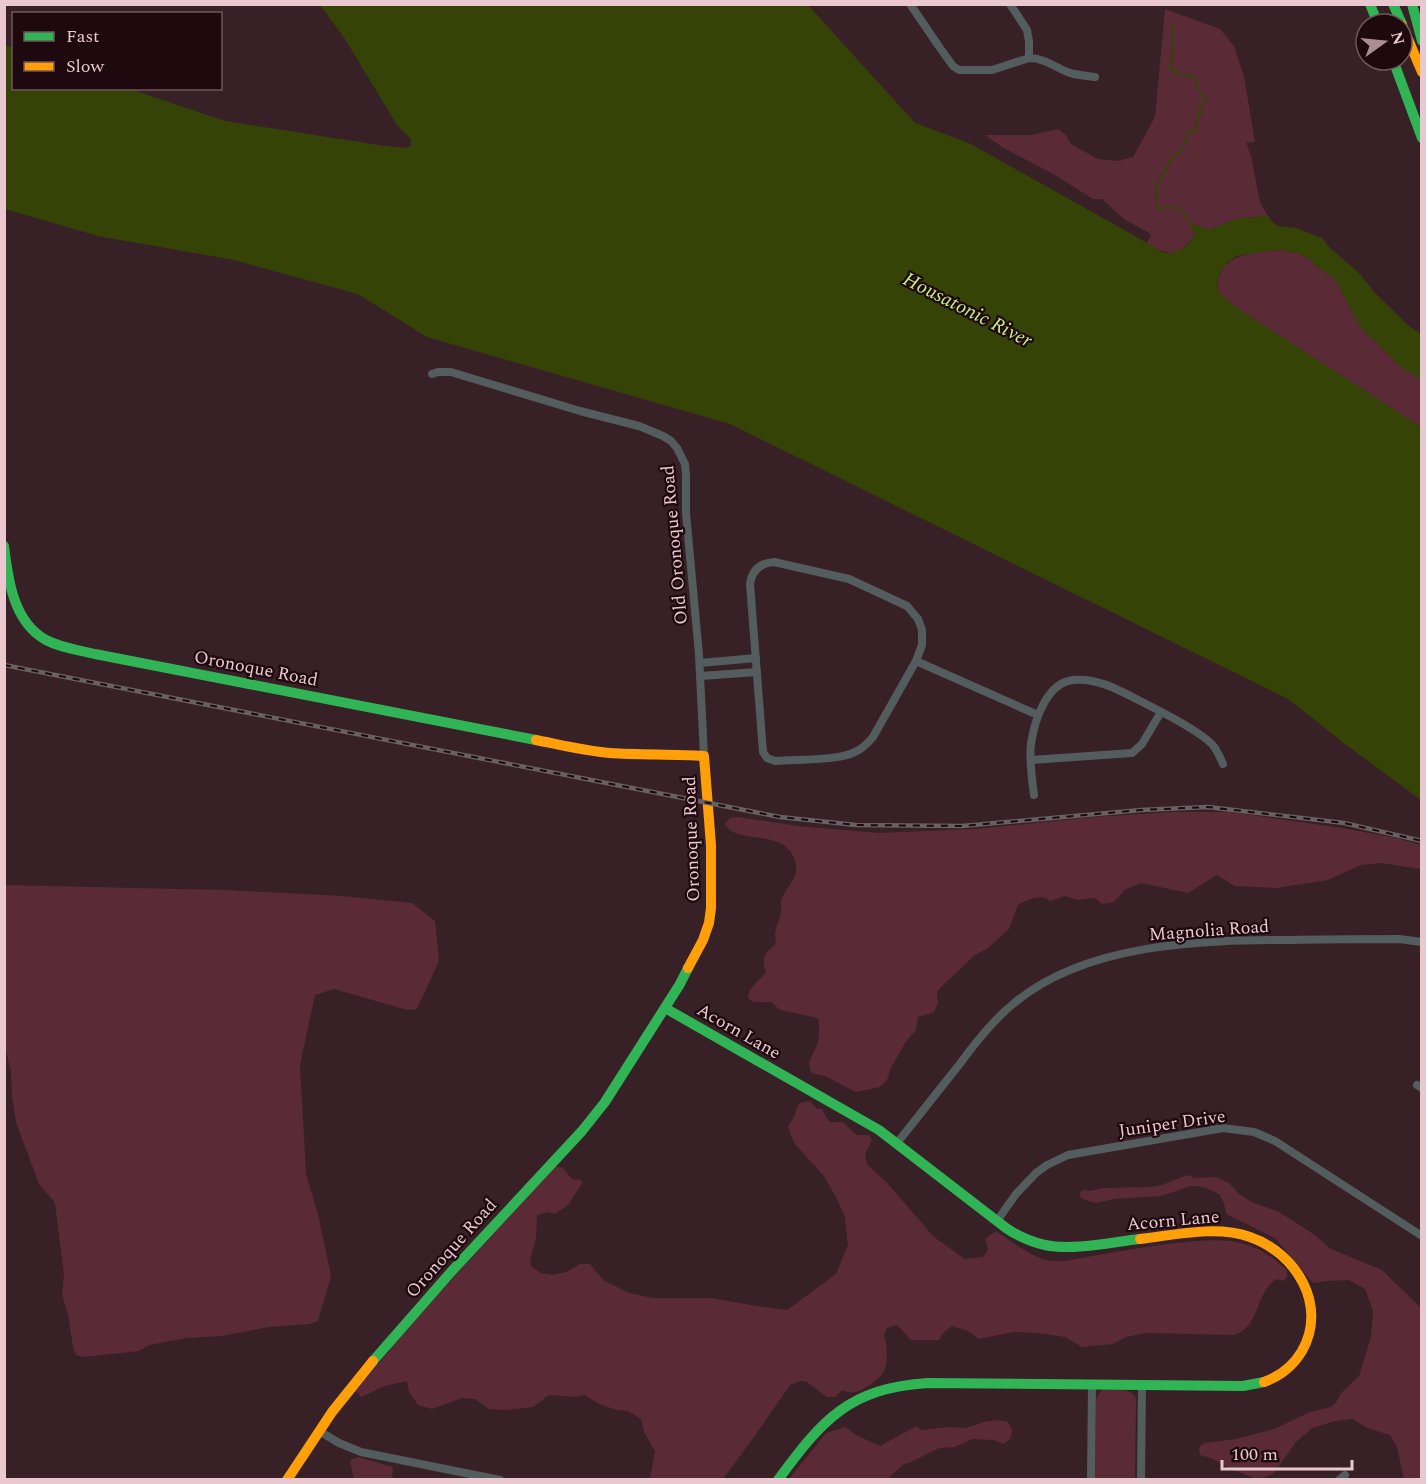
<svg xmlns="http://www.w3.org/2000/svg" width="1426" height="1484" font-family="Spectral,serif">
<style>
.green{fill:#5b2a37}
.water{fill:#354406}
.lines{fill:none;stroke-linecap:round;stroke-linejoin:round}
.stream{stroke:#354406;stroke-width:2}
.street{stroke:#535d5d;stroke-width:8}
.fast{stroke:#30b455;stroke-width:10}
.slow{stroke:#ff9f0a;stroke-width:10}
.rail-casing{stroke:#686163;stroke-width:4.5}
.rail{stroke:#1d090e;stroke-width:2;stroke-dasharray:7;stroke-linecap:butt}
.labels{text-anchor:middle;stroke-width:4.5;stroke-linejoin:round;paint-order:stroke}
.street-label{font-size:18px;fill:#e9c9cf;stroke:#1d090e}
.water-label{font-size:20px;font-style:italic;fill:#c8ef81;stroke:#1d090e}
</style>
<rect width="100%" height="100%" fill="#382027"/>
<g class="green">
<path d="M1165 9 1220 29 1234 46 1244 77 1255 142 1246 143 1251 155 1260 203 1268 216 1236 219 1209 230 1197 225 1192 230 1195 235C1178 258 1170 256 1147 243L1151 234 1124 219 1102 199H1093L1055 175 1002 147 985 135H1031L1058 129 1066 135 1071 144 1098 159 1118 161 1133 157 1155 117Z"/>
<path d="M1281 250 1297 253 1309 258 1316 266 1327 273 1335 280 1361 328 1401 367 1421 379V427L1233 305 1218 292C1214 254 1253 252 1281 250Z"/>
<path d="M1172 812H1230L1342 828 1396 838 1421 845V869L1381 863 1361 865 1328 880 1276 888 1235 886 1217 875 1188 893 1141 883 1125 890 1114 902 1102 904 1095 898 1078 900 1065 896 1050 901C1040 893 1028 900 1018 905L1009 929 988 948 975 955 939 989 937 993 938 1003 934 1012 918 1017 916 1030 905 1043 891 1068 887 1080 880 1087 856 1092 825 1076 811 1073 809 1062C818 1044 821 1038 818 1018L780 1010 771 1002H754L748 998C748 986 761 981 766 971 760 958 767 952 776 943 773 928 779 925 781 912 782 907 780 904 782 898 787 887 798 878 796 865 789 825 736 847 725 824L730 818 738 817 798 826 879 833 975 829 1095 817Z"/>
<polygon points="4,885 223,890 342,896 412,903 435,921 439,961 417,1009 407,1010 334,989 315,995 300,1065 306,1174 318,1214 331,1276 318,1321 310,1324 269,1327 222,1336 187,1338 149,1345 139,1351 84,1357 76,1355 73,1347 68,1314 62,1295 64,1275 55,1203 39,1184 16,1122 12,1097 11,1071 4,1044"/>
<path d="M810 1101 817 1109H822L826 1117 830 1122H843L856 1135H869L872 1140 865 1154 867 1164 888 1184 934 1237 965 1259 983 1257 988 1250 985 1239 996 1231C1011 1241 1035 1260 1053 1261 1068 1262 1084 1257 1099 1255 1125 1250 1150 1246 1176 1243 1221 1238 1254 1236 1287 1271V1277L1283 1281 1277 1279C1255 1291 1260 1328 1234 1335L1145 1333 1126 1337 1113 1344 1082 1347 1065 1337 1038 1333 1013 1332 979 1339 968 1331 952 1326 944 1332 939 1340H911L897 1325 887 1328 884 1335C887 1344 888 1359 885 1369 883 1377 864 1390 856 1392 850 1393 847 1392 842 1390L835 1397H827L807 1382 800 1381 790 1385 754 1437 723 1479H650L655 1451 644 1432 641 1419 628 1411 617 1410 599 1404 585 1395 573 1397 549 1395 533 1407 506 1410 489 1409 475 1399 462 1398 432 1409 418 1405 409 1392 407 1381 385 1386 361 1397 356 1391 414 1321 555 1166 563 1168 572 1179 580 1180 583 1182 568 1205 555 1214 548 1212 537 1215 536 1238 530 1260 532 1267 541 1273 552 1275 566 1272 580 1264H590L603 1280 629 1293 653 1298H711L763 1307 787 1310 836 1274 848 1245 845 1217 837 1199 824 1176 795 1144 791 1136 788 1126C790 1123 792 1121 794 1117 798 1106 796 1102 810 1101Z"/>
<polygon points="1187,1175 1194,1178 1216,1177 1229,1183 1239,1194 1252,1202 1279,1212 1312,1233 1331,1249 1382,1270 1421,1308 1421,1479 1404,1479 1397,1447 1390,1435 1367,1428 1353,1419 1335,1421 1312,1428 1296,1442 1274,1473 1261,1479 1256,1479 1229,1468 1211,1458 1200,1455 1199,1447 1205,1443 1236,1439 1274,1429 1310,1412 1331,1407 1337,1401 1341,1393 1359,1376 1371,1337 1373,1311 1365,1289 1349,1280 1327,1281 1313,1283 1275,1238 1226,1214 1224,1203 1219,1194 1206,1188 1198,1186 1191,1186 1161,1196 1114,1199 1096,1203 1088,1201 1081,1198 1079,1193 1083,1190 1091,1191 1102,1188 1151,1187 1162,1185"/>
<path d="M1102 1390C1114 1389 1128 1387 1136 1397L1135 1479 1095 1480 1096 1400 1097 1397Z"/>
<polygon points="997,1420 1008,1422 1012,1429 1011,1438 1004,1444 993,1440 972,1439 955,1447 939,1448 909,1463 904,1464 887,1479 789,1479 826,1433 845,1427 856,1435 880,1446 916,1426 921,1430 949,1427 965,1428 984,1422"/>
<polygon points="358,1457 393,1467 392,1479 354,1479 350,1460"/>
</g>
<path class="water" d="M320 5H808L915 123 971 144 1165 253C1181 252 1186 248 1195 235L1190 225H1197L1209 230 1236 219 1268 216 1272 222 1278 226 1296 228 1322 238 1330 248 1359 273 1375 293 1409 326 1421 334V379L1401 367 1361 328 1335 280 1327 273 1316 266 1309 258 1297 253 1281 250 1267 251 1237 256 1228 262 1220 272 1217 283 1218 291 1233 305 1421 427V800L1345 744 1288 699 730 424 427 337 358 294 234 260 98 236 5 209V45L13 48 14 88 130 89 225 121 385 146 406 148 411 145V139L397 125 345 39Z"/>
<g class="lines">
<path class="stream" d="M1174 24 1171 70 1182 74 1196 77 1198 89 1207 101 1200 105 1201 113 1197 115 1196 130 1187 134 1186 141 1181 150 1172 158 1157 185 1156 206 1159 209C1181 203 1183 210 1193 228"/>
<g class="street">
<path d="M910 4 940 48 953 66 959 70H992L1029 58C1045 58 1056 68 1070 73 1078 75 1087 76 1095 77"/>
<polyline points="1010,4 1027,30 1029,41 1029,58"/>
<polyline points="432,374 438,372 451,372 580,411 639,426 663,436 671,441 677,448 685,464 686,475 686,513 699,655 704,756"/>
<path d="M774 562 849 579 907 606 918 619 922 630V645L916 661 873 737C868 743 862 749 855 752 838 761 795 759 775 761L767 758 763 752 750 584C752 570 760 563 774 562Z"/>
<polyline points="916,661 1038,715"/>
<polyline points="700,663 756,658"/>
<polyline points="701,676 757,672"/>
<polyline points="1031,760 1132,753 1142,744 1161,712"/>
<path d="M1034 795C1032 779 1029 760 1031 744 1034 722 1046 683 1073 680 1099 677 1124 693 1146 704 1162 712 1206 734 1215 748 1218 753 1221 759 1223 764"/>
<polyline points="1417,1085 1422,1088"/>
<path d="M897 1143C918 1117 938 1091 959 1065 975 1043 992 1021 1013 1004 1085 943 1201 940 1290 940 1327 939 1363 939 1399 939L1422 942"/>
<polyline points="997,1221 1016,1194 1036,1173 1047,1165 1068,1155 1223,1128 1254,1132 1275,1141 1422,1236"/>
<polyline points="319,1431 339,1443 361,1452 500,1480"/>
<polyline points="1091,1480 1092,1384"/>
<polyline points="1141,1480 1142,1385"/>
<polyline points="1339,1480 1345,1475"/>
</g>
<g class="fast">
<polyline points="1370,4 1378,24"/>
<polyline points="1393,4 1402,24"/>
<polyline points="1412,4 1422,41"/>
<polyline points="1393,60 1422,138"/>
<path d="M4 546C8 579 13 622 46 640 61 648 79 650 95 654L536 740"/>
<path d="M665 1008 879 1130 1006 1228C1018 1236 1031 1242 1045 1245 1072 1251 1112 1242 1140 1239"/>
<polyline points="373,1361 451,1272 582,1131 605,1102 680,984 688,968"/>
<path d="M778 1480C822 1420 849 1388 928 1383L1243 1386 1264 1382"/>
</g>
<g class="slow">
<polyline points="1402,25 1422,72"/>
<path d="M536 740C561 745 585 751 610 753 641 755 673 754 704 756L711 845V908L709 923 703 940 688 968"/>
<path d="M1140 1239C1175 1235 1216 1225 1250 1237 1296 1253 1328 1305 1302 1351 1293 1366 1281 1376 1264 1382"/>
<polyline points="287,1480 332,1412 373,1361"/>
</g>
<g class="rail-casing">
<polyline id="rail" points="4,665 780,817 856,825 962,826 1141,810 1208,807 1344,823 1422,841"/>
</g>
<use href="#rail" class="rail"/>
</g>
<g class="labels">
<g class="street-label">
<text transform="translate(674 545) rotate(-95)" y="6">Old Oronoque Road</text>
<text transform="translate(256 668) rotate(11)" y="6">Oronoque Road</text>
<text transform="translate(691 839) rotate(-92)" y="6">Oronoque Road</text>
<text transform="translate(1209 930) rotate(-4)" y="6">Magnolia Road</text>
<text transform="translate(739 1031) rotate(30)" y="6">Acorn Lane</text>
<text transform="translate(1172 1123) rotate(-8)" y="6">Juniper Drive</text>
<text transform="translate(1173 1220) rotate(-5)" y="6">Acorn Lane</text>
<text transform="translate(451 1248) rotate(-48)" y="6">Oronoque Road</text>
</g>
<g class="water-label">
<text transform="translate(968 309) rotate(27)" y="7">Housatonic River</text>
</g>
</g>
<rect width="1426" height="1484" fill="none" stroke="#e9c9cf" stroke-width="12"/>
<rect x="12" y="12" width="210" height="78" fill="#1d090e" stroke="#6f565b" stroke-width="1.5"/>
<rect x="24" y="32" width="30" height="9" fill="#30b455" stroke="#6f565b" stroke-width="1.5"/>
<text x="66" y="42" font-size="18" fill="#e9c9cf">Fast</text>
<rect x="24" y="62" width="30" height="9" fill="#ff9f0a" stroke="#6f565b" stroke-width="1.5"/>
<text x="66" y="72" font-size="18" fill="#e9c9cf">Slow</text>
<g transform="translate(1384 42) rotate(75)"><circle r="28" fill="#1d090e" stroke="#6f565b" stroke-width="1.5"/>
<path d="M0-4.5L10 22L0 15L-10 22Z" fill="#ab8e94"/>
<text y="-9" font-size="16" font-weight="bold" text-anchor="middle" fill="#e9c9cf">N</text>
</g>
<path d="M1222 1460v9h130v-9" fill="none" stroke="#e9c9cf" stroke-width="3"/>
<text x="1231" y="1460" font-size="18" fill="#e9c9cf" stroke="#1d090e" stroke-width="4.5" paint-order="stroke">100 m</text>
</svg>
